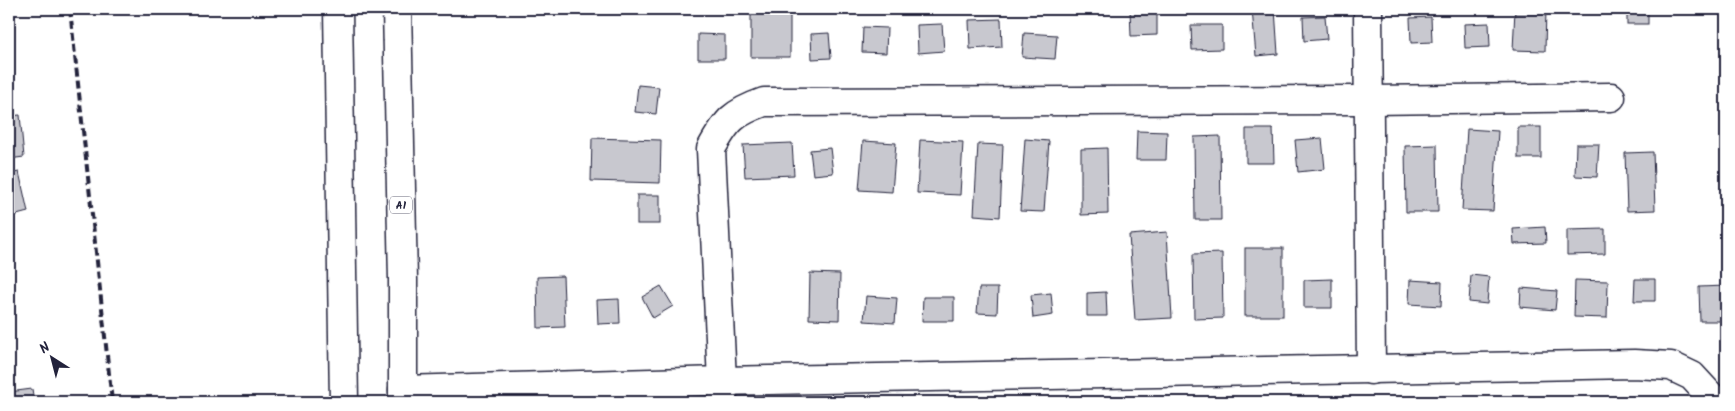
<svg xmlns="http://www.w3.org/2000/svg" width="1735" height="411" font-family="Kalam,sans-serif">
<style>
.building{fill:#c8c8cf;stroke:#22223b}
.lines{fill:none;stroke-linecap:round;stroke-linejoin:round}
.street-casing{stroke:#22223b;stroke-width:31}
.highway-casing{stroke:#22223b;stroke-width:31}
.street{stroke:#fff;stroke-width:28}
.highway{stroke:#fff;stroke-width:28}
.rail{stroke:#22223b;stroke-width:4;stroke-dasharray:8 4;stroke-linecap:butt}
.labels{text-anchor:middle;stroke-width:5;stroke-linejoin:round;paint-order:stroke}
.shield{fill:#fff;stroke:#646476;stroke-width:1}
.shield-label{font-size:11px;font-weight:bold;fill:#22223b}
</style>
<rect width="100%" height="100%" fill="#fff"/>
<filter id="ink" filterUnits="userSpaceOnUse"><feTurbulence type="fractalNoise" baseFrequency=".02" numOctaves="2"/><feDisplacementMap in="SourceGraphic" scale="10" xChannelSelector="R" yChannelSelector="G"/><feConvolveMatrix kernelMatrix="1 2 1 2 8 2 1 2 1" color-interpolation-filters="sRGB"/></filter>
<g filter="url(#ink)">
<g class="building">
<rect x="751" y="9" width="39" height="48"/>
<polygon points="1130,9 1157,9 1157,35 1131,36"/>
<polygon points="1252,9 1275,9 1278,54 1256,56"/>
<polygon points="1515,9 1546,9 1545,51 1513,50"/>
<rect x="1627" y="9" width="21" height="15"/>
<polygon points="1325,16 1327,39 1304,41 1303,17"/>
<polygon points="1431,17 1432,42 1411,43 1410,18"/>
<polygon points="1001,19 1002,47 970,49 969,20"/>
<polygon points="1489,23 1490,47 1465,48 1464,24"/>
<polygon points="942,24 944,51 918,53 917,25"/>
<polygon points="1191,25 1222,25 1222,49 1192,50"/>
<polygon points="863,27 887,28 886,53 862,52"/>
<polygon points="829,33 831,58 812,59 811,34"/>
<polygon points="1024,33 1057,35 1055,59 1022,57"/>
<polygon points="698,34 725,35 725,59 698,59"/>
<polygon points="638,85 659,87 656,114 635,112"/>
<polygon points="20,115 24,157 9,159 9,116"/>
<rect x="1518" y="127" width="23" height="31"/>
<polygon points="1246,129 1273,129 1274,163 1246,163"/>
<polygon points="1467,129 1498,131 1493,211 1462,210"/>
<polygon points="1137,131 1167,132 1166,160 1136,160"/>
<polygon points="1220,136 1221,220 1195,220 1194,137"/>
<polygon points="592,138 661,140 660,183 591,181"/>
<polygon points="1322,138 1325,169 1298,172 1295,140"/>
<polygon points="1025,139 1049,141 1044,212 1020,211"/>
<polygon points="920,140 963,142 960,195 917,193"/>
<polygon points="863,141 896,143 892,192 859,190"/>
<polygon points="792,143 794,175 745,177 743,145"/>
<polygon points="978,144 1003,145 1000,217 974,215"/>
<polygon points="1576,144 1599,144 1597,177 1575,176"/>
<polygon points="1437,145 1438,212 1406,212 1405,146"/>
<polygon points="830,148 833,173 813,175 810,150"/>
<polygon points="1107,148 1108,214 1081,215 1081,149"/>
<polygon points="1653,152 1655,210 1627,211 1625,153"/>
<polygon points="19,172 28,212 9,217 9,174"/>
<rect x="637" y="195" width="23" height="29"/>
<polygon points="1545,227 1546,243 1514,244 1513,229"/>
<polygon points="1605,229 1605,254 1567,255 1567,230"/>
<polygon points="1167,232 1172,318 1135,320 1129,235"/>
<rect x="1245" y="248" width="38" height="68"/>
<polygon points="1222,253 1223,318 1194,319 1193,254"/>
<polygon points="810,273 840,274 839,320 809,319"/>
<polygon points="1471,275 1489,277 1487,304 1469,302"/>
<polygon points="563,276 565,327 538,328 537,277"/>
<polygon points="1332,279 1332,308 1304,308 1304,280"/>
<polygon points="1635,279 1655,279 1655,301 1634,301"/>
<polygon points="1410,280 1442,282 1441,306 1409,304"/>
<polygon points="1575,280 1608,281 1607,318 1574,317"/>
<polygon points="661,286 673,306 653,318 642,297"/>
<polygon points="1726,286 1726,321 1700,321 1699,287"/>
<polygon points="979,288 998,288 997,314 977,313"/>
<polygon points="1521,288 1557,291 1555,310 1520,307"/>
<polygon points="1106,292 1107,316 1087,316 1087,293"/>
<polygon points="1051,293 1053,315 1033,318 1031,295"/>
<polygon points="866,296 897,298 895,323 864,321"/>
<polygon points="923,297 954,297 954,321 922,321"/>
<polygon points="619,299 620,323 598,324 597,300"/>
<polygon points="32,389 34,402 9,402 9,392"/>
</g>
<g class="lines">
<g class="street-casing">
<g id="street">
<polyline points="1368,9 1371,370"/>
<path d="M403 390 722 381 711 149C727 120 733 113 764 102L1370 100 1611 97"/>
<polyline points="723,402 722,381 1634,364 1671,366 1692,376 1716,402"/>
</g>
</g>
<g class="highway-casing">
<g id="highway">
<polyline points="338,9 344,402"/>
<polyline points="397,9 403,280 403,402"/>
</g>
</g>
<use href="#street" class="street"/>
<use href="#highway" class="highway"/>
<polyline class="rail" points="70,9 112,402"/>
</g>
</g>
<g class="labels">
<rect class="shield" x="390" y="196.5" width="22" height="17" rx="4"/>
<g class="shield-label">
<text x="401" y="209">A1</text>
</g>
</g>
<rect width="1735" height="411" fill="none" stroke="#fff" stroke-width="30"/>
<rect x="15" y="15" width="1705" height="381" fill="none" stroke="#22223b" stroke-width="2" filter="url(#ink)"/>
<g transform="translate(52 358) rotate(324)" stroke="#ffffff" stroke-width="4" paint-order="stroke">
<path d="M0-4L9 19L0 12L-9 19Z" fill="#22223b"/>
<text y="-8" font-size="14" font-weight="bold" text-anchor="middle" fill="#22223b">N</text>
</g>
</svg>
